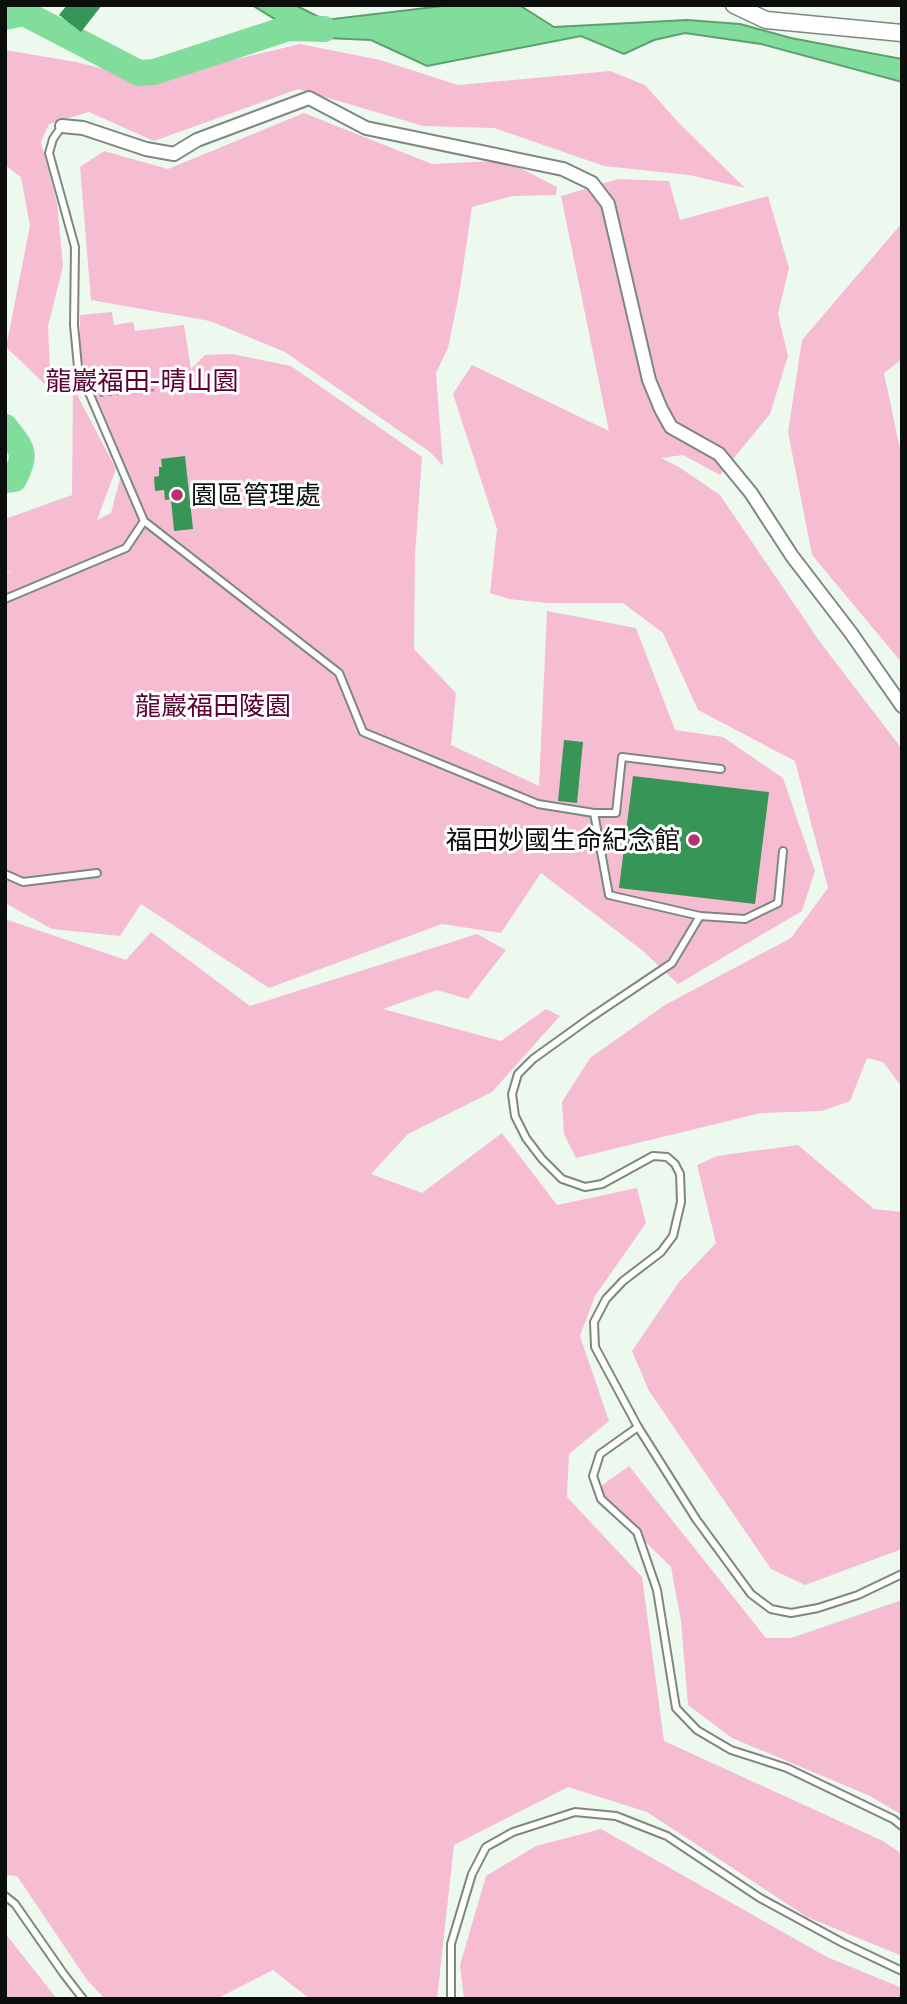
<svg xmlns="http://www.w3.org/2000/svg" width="907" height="2004" font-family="Figtree,'Noto Sans TC',sans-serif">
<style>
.green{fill:#f6bdd2}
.water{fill:#81dd9b;stroke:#5e9f70;stroke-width:2}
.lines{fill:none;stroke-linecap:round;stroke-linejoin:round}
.river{stroke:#81dd9b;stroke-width:26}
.building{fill:#369557}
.service-casing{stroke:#7d887f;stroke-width:10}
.minor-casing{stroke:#7d887f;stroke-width:16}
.tertiary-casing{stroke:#7d887f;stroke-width:19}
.path{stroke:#8f9790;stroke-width:2.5;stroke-dasharray:3.5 5;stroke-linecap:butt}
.service{stroke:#fff;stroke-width:6}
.minor{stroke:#fff;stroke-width:12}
.tertiary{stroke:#fff;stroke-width:16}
.poi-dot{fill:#b73072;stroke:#fff;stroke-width:2.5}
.labels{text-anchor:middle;stroke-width:6;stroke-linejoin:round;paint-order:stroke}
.park-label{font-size:26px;fill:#5c0034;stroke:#fff}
.poi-label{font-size:26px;fill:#0b0f0c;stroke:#fff;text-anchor:start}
</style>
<rect width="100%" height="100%" fill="#edf9ef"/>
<g class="green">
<polygon points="300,44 380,60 458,85 610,71 645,85 678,122 745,188 689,175 604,166 494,128 423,126 298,89 154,141 89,112 49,124 41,142 57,203 63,266 48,326 51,390 6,347 30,226 21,177 5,165 5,50 76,62 148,80"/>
<polygon points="304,113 432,164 497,161 520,168 557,187 556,195 513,196 472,207 459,294 448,348 436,373 443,466 430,452 285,352 210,321 91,300 80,167 104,151 168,169"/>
<polygon points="618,179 669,181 680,220 768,196 789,268 778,314 788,356 770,414 720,475 683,455 661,458 679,467 720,495 820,642 902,749 902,1087 883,1062 867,1058 850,1101 822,1111 761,1113 576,1158 564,1134 562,1102 590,1058 665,1005 791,938 828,888 795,761 698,710 663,633 623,603 547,603 509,599 490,593 497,529 453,394 472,365 609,431 561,196"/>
<polygon points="902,223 902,359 884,373 902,458 902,663 812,555 788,432 802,340"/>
<polygon points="112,312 114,325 133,322 135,331 184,325 191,369 205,355 232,354 291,366 422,457 415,556 414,649 456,693 451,745 539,786 547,611 636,628 675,730 723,737 783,778 815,871 802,911 678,984 643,951 541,873 501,933 442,924 269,988 141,904 120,936 52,929 5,903 5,574 11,571 5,572 5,519 72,495 73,387 116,469 97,520 111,513 124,463 83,366 80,349 80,315"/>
<polygon points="5,919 126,960 151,932 250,1006 477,934 506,950 468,999 437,990 383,1009 501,1041 546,1009 560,1016 492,1092 408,1134 371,1174 422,1193 502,1133 557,1205 637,1188 646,1223 595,1296 580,1336 609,1421 569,1454 567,1497 642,1577 664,1741 883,1841 902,1854 902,1956 807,1917 647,1812 568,1787 454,1845 437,1999 310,1999 273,1970 216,1999 105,1999 87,1980 17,1876 5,1875"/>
<polygon points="798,1145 874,1209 902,1212 902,1549 805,1585 771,1569 649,1391 632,1351 679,1282 716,1243 697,1165 717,1156"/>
<polygon points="629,1466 766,1638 791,1638 902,1600 902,1815 870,1796 732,1738 688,1705 681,1621 671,1567 594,1491"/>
<polygon points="601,1829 827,1957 902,1988 902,1999 464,1999 460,1965 486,1876 536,1846"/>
<polygon points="5,1933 57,1999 5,1999"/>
</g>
<polygon class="water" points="252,5 295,5 325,20 451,5 519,5 554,27 687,20 740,24 791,38 902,59 902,82 761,44 685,33 654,40 624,54 581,36 427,66 371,40 304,37"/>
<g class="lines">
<g class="river">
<polyline points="5,17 24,13 139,73 154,72 289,28 324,29"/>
<path d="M5 427C22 449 28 453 14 479L5 480"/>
</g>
</g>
<g class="building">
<polygon points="67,5 102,5 81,32 59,15"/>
<polygon points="185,456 193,529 174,531 171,499 165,500 164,490 155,491 154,477 159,476 159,467 162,467 161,459"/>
<polygon points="564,740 583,742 577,803 558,801"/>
<polygon points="633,776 769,792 755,904 619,888"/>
</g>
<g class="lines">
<g class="service-casing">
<g id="service">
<polyline points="62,126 53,139 49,153 75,247 74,325 78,367 144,521 339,673 363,732 538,804 594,813 609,895 700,916 745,919 778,903 783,851"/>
<polyline points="5,599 126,548 144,521"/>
<polyline points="594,813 616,813 622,757 721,769"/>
<polyline points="5,874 23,882 97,873"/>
<polyline points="700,916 672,963 590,1018 533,1059 518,1074 512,1094 515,1116 526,1138 542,1159 562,1179 585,1187 602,1184 653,1156 667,1157 675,1164 680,1174 681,1202 673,1236 661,1252 623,1281 606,1299 594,1322 595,1347 638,1427 696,1519 751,1594 771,1609 791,1613 818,1608 858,1595 902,1574"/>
<polyline points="638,1427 600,1454 593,1476 601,1499 637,1532 657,1590 676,1708 697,1730 731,1750 787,1768 893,1819 902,1826"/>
<polyline points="5,1896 15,1904 63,1973 83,1999"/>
<polyline points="451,1999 451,1944 472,1874 486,1847 513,1832 575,1812 616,1816 667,1836 760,1898 843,1943 902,1971"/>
</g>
</g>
<g class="minor-casing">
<polyline id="minor" points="62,126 83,128 146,149 174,154 197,140 309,98 366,128 563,169 592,183 608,204 649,380 661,409 671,427 719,454 751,493 792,556 851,633 902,706"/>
</g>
<g class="tertiary-casing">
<polyline id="tertiary" points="734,5 766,20 902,33"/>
</g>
<polyline class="path" points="100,396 173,388"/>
<use href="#service" class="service"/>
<use href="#minor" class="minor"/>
<use href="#tertiary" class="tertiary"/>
</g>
<g class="poi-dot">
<circle cx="177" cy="495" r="7"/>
<circle cx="694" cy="840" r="7"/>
</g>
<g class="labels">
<g class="park-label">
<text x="142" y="390">龍巖福田-晴山園</text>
<text x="213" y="715">龍巖福田陵園</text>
</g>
<g class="poi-label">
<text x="191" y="504">園區管理處</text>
<text x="680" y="849" text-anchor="end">福田妙國生命紀念館</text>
</g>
</g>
<rect width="907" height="2004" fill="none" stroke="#0b0f0c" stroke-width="14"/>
</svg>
